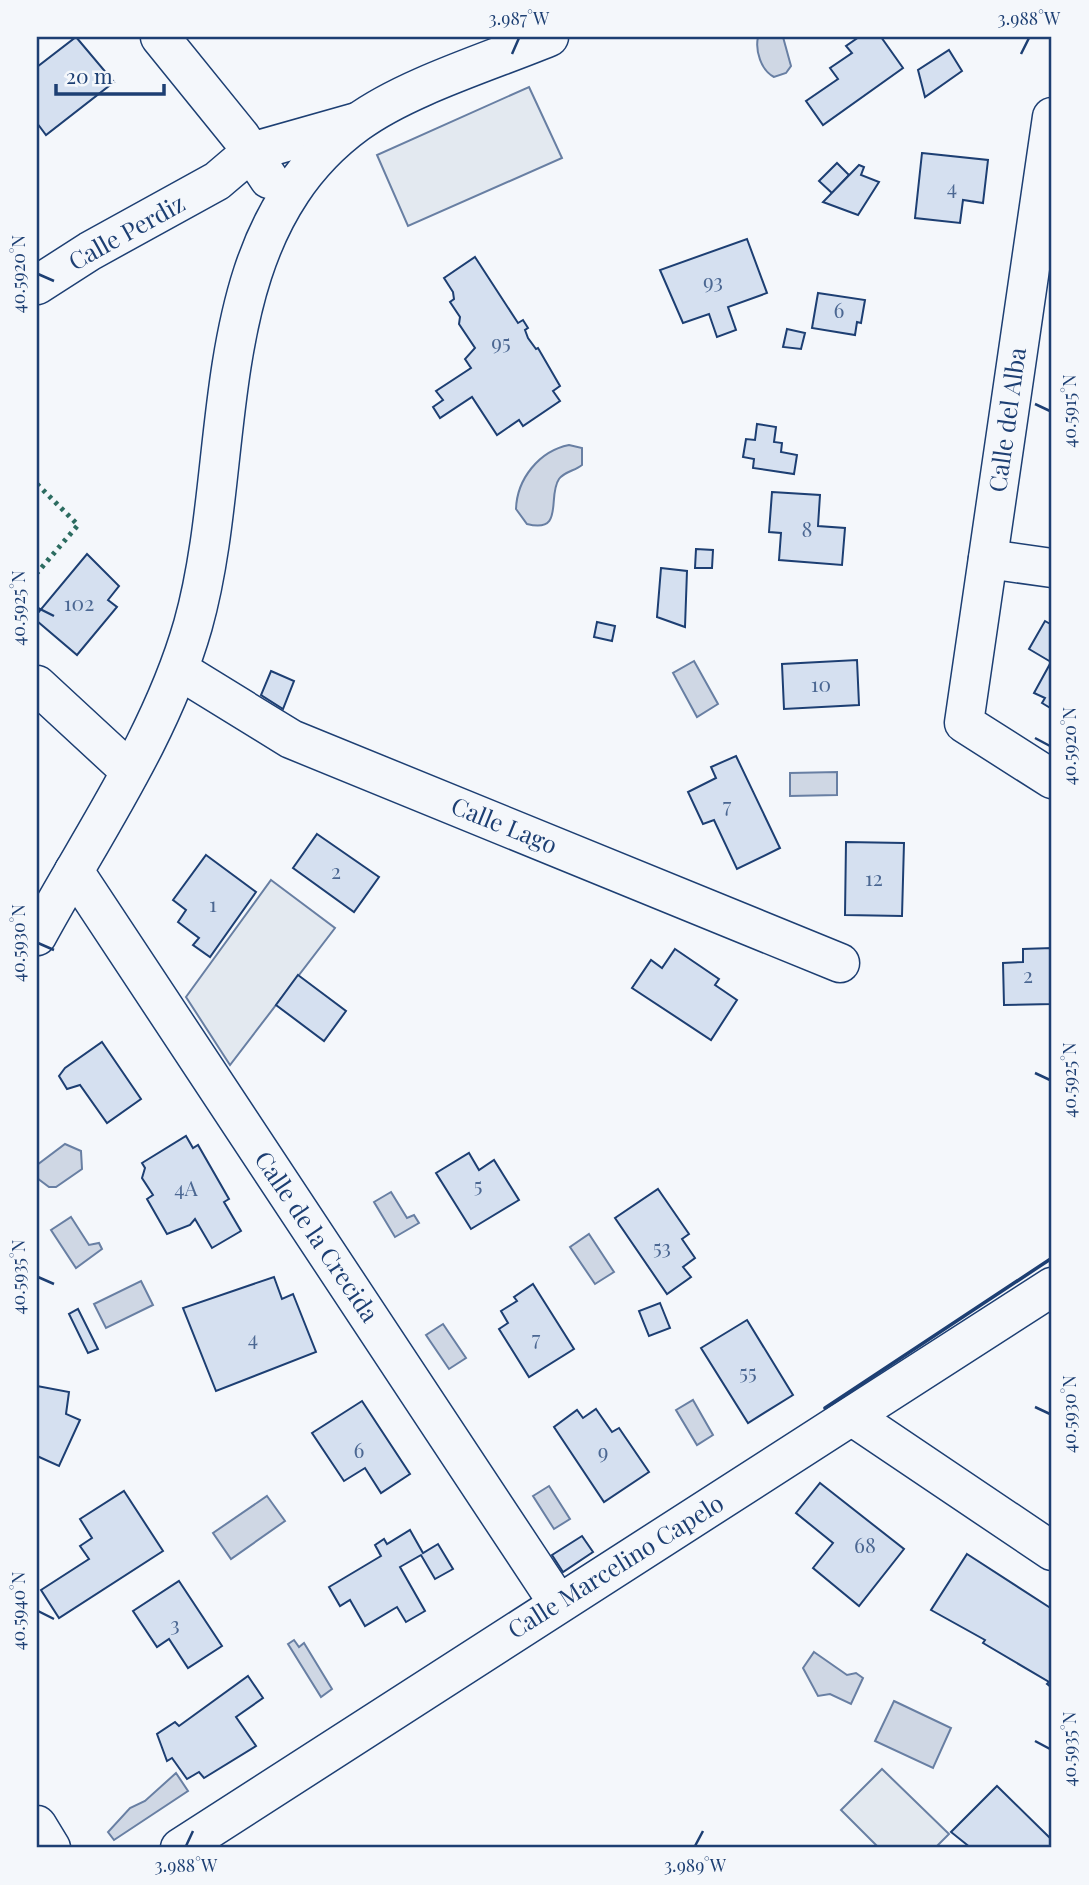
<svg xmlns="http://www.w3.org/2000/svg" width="1089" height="1885" font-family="'Playfair Display',serif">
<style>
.green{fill:#e3e9f0;stroke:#687fa3;stroke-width:2}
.water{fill:#cfd7e4;stroke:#687fa3;stroke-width:2}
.building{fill:#d5e0f0;stroke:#1d3f73;stroke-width:2}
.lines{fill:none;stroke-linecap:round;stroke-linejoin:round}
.minor-casing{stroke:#1d3f73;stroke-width:41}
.major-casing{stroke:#1d3f73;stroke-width:41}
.minor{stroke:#f4f7fb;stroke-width:38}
.major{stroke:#f4f7fb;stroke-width:38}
.hedge{stroke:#2c6c60;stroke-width:5;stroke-dasharray:3.5 5;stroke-linecap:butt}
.wall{stroke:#1d3f73;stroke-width:3.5}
.ticks{fill:none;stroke:#1d3f73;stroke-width:2.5}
.labels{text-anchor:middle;stroke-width:5;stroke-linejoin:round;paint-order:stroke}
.number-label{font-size:21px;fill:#4b6792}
.street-label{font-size:24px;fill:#1d3f73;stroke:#f4f7fb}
.neatline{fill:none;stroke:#1d3f73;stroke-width:2.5}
.ticks-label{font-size:18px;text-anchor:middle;fill:#1d3f73}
</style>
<rect width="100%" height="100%" fill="#f4f7fb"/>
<g class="green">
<polygon points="529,87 562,158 408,226 377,155"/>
<polygon points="271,880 335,928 230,1065 186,997"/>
<polygon points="882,1769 949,1834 935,1848 879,1848 841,1810"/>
</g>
<g class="water">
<path d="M758 37H783L791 66 786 73 774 77C761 70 755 51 758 37Z"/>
<path d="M569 445 582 448V465C575 471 565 471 559 479 547 496 565 534 527 524L516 509C517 479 539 451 569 445Z"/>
<polygon points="694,661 718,704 697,717 673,673"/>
<polygon points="837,772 837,795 790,796 790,773"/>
<polygon points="65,1144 81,1151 82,1169 56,1187 49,1187 37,1178 37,1165"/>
<polygon points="391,1192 407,1218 414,1215 419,1223 395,1237 374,1202"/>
<polygon points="71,1217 89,1245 99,1243 102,1249 76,1268 51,1230"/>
<polygon points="589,1234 614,1272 595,1284 570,1247"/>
<polygon points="141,1281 153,1305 106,1328 94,1304"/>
<polygon points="443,1324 466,1358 449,1369 426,1335"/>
<polygon points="693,1400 713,1435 697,1445 676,1410"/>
<polygon points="549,1486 570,1519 554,1529 533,1496"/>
<polygon points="267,1496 285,1521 231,1559 213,1533"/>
<polygon points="294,1640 299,1647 304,1643 332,1689 321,1697 288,1644"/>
<polygon points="814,1652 847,1675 856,1673 863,1678 851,1704 830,1694 818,1696 803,1668"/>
<polygon points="894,1701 951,1728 933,1768 875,1741"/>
<polygon points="176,1773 188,1791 114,1840 108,1832 130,1808 145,1801"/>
</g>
<g class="building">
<polygon points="76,37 114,82 46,135 37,123 37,67"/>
<polygon points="859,37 881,37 903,68 823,125 806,101 838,79 830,68 852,53 846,46"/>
<polygon points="949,50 962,71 925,97 918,70"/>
<polygon points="922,153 988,160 983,203 963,200 960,223 915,218"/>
<polygon points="837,163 849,175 832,193 819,181"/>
<polygon points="859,165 864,167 861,175 879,182 858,215 823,202"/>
<polygon points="747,239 767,293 728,307 736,330 717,337 709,314 683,323 660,270"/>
<polygon points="475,257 518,323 523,320 528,328 525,330 528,338 536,349 538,348 560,386 553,391 560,401 523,426 519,420 497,435 472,397 440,418 433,407 443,400 436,391 471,368 465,359 475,348 459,324 460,317 450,302 454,299 453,292 444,278"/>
<polygon points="818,293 865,300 861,323 857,322 855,335 812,328"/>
<polygon points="787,329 805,333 801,349 783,347"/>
<polygon points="757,424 776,427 774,442 782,443 781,452 797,455 794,474 753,468 754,459 743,457 746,439 755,440"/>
<polygon points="772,492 820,495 818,526 845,528 842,565 779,560 781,533 769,532"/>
<polygon points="696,549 713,550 712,568 695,568"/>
<polygon points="87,554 119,586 108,600 117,607 77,655 37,621 37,614"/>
<polygon points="661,568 687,571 685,627 657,617"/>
<polygon points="1045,621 1052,625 1052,709 1042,703 1045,698 1034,693 1051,662 1029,649"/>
<polygon points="597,622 615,626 612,641 594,637"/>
<polygon points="857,660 859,705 784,709 782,664"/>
<polygon points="271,671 294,681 283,709 261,695"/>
<polygon points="736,756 780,848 737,869 714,820 703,824 688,792 716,778 711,767"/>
<polygon points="317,834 379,877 354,912 293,868"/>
<polygon points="846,842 904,843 902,916 845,915"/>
<polygon points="206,855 256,892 210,957 193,945 199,938 178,922 186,910 173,900"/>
<polygon points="1052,948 1052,1004 1004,1005 1003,963 1023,962 1023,949"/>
<polygon points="675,949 719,979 715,985 737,1000 711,1040 632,988 651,960 662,968"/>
<polygon points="298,975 346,1011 324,1041 276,1005"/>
<polygon points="102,1042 141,1099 107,1123 80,1085 67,1089 59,1076 65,1068"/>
<polygon points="186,1136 193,1148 198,1145 229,1199 224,1202 241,1231 212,1248 195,1219 190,1225 167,1234 147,1199 153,1195 142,1178 145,1168 142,1163"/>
<polygon points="469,1153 479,1170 494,1160 519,1200 471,1229 436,1173"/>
<polygon points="658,1189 689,1234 682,1239 695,1258 683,1267 691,1277 667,1294 615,1218"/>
<polygon points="274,1277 282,1299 293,1294 316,1352 216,1391 183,1308"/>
<polygon points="533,1284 574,1349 529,1377 499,1329 508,1323 501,1311 517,1301 514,1297"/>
<polygon points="660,1303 670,1328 649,1336 639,1311"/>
<polygon points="78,1309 98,1349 88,1353 69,1314"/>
<polygon points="747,1320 793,1395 748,1423 701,1348"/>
<polygon points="37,1386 69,1392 66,1414 80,1420 59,1466 37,1456"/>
<polygon points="362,1401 410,1474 381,1493 365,1468 344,1481 312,1433"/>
<polygon points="596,1409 612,1432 619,1428 649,1472 604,1502 554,1427 577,1410 583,1418"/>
<polygon points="820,1483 904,1549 859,1606 813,1568 833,1543 796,1513"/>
<polygon points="124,1491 163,1551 59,1618 41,1590 89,1559 80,1546 92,1538 80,1519"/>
<polygon points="410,1530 423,1553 438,1544 453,1569 435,1579 421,1555 400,1567 425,1611 406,1622 397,1607 365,1626 350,1600 340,1606 329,1587 381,1556 375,1545 384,1539 387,1544"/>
<polygon points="582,1536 593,1552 563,1572 552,1555"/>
<polygon points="967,1554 1052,1609 1052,1688 1047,1684 1049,1682 983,1643 985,1640 931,1610"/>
<polygon points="179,1581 222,1646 188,1668 169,1639 157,1647 133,1611"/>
<polygon points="248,1676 263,1698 236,1717 256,1746 204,1778 199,1772 187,1779 172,1758 167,1761 157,1734 175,1722 179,1726"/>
<polygon points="997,1786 1052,1840 1052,1848 971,1848 951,1832"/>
</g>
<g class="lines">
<g class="minor-casing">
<g id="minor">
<polyline points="160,37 241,137 269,179"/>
<polyline points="1052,117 964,723 1052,779"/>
<polyline points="37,285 90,251 217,181 251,152 357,122"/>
<polyline points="988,559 1052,568"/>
<polyline points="179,670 291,739 840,963"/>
<polyline points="37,685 130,771"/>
<polyline points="74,871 558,1603"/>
<polyline points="853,1417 1052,1551"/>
<polyline points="37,1825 51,1848"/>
<polyline points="180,1848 1052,1287"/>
</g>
</g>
<g class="major-casing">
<path id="major" d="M37 936C92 835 161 737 193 625 240 458 199 238 357 123 406 87 491 61 549 37"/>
</g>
<use href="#minor" class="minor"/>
<use href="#major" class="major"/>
<polyline class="hedge" points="37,484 78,525 37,573"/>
<polyline class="wall" points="825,1408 1052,1258"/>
</g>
<path class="ticks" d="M512 54 519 38M1021 54 1029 38M38 274 54 281M1035 404 1050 411M38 608 54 616M1035 738 1050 746M38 943 54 950M1035 1073 1050 1080M38 1277 54 1284M1035 1407 1050 1414M38 1611 54 1619M1035 1741 1050 1749M186 1846 193 1831M695 1846 703 1831"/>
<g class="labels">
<g class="number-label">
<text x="952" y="195">4</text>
<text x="713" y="289">93</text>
<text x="839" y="318">6</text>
<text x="501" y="350">95</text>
<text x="807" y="537">8</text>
<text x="79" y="611">102</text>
<text x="821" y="692">10</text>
<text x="727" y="813">7</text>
<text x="336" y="879">2</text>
<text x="874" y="886">12</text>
<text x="213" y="912">1</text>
<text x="1028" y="983">2</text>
<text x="478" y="1193">5</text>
<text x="186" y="1196">4A</text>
<text x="662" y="1255">53</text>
<text x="253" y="1346">4</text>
<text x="536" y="1346">7</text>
<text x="748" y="1380">55</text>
<text x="359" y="1458">6</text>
<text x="603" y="1459">9</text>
<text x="865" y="1553">68</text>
<text x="175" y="1632">3</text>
</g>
<g class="street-label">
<text transform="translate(127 233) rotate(-29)" y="8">Calle Perdiz</text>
<text transform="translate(1008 420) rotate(-82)" y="8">Calle del Alba</text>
<text transform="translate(504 826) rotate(22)" y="8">Calle Lago</text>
<text transform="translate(316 1237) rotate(56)" y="8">Calle de la Crecida</text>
<text transform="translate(616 1567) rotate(-32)" y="8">Calle Marcelino Capelo</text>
</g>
</g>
<rect width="1089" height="1885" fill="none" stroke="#f4f7fb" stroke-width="77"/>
<path d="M56 84v10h108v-10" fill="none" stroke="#1d3f73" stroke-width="3.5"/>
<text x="66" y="84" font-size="21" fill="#1d3f73" stroke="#f4f7fb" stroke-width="5" paint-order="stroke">20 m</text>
<rect x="38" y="38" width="1012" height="1808" class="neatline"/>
<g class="ticks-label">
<text x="519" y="25">3.987°W</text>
<text x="1029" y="25">3.988°W</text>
<text transform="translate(19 274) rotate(-90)" y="6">40.5920°N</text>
<text transform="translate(1070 411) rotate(-90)" y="6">40.5915°N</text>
<text transform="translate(19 608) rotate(-90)" y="6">40.5925°N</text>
<text transform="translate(1070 746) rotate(-90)" y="6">40.5920°N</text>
<text transform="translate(19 943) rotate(-90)" y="6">40.5930°N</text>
<text transform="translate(1070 1080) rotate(-90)" y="6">40.5925°N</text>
<text transform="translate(19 1277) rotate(-90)" y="6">40.5935°N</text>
<text transform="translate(1070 1414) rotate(-90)" y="6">40.5930°N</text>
<text transform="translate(19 1611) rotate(-90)" y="6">40.5940°N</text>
<text transform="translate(1070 1749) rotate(-90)" y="6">40.5935°N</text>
<text x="186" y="1872">3.988°W</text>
<text x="695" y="1872">3.989°W</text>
</g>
</svg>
